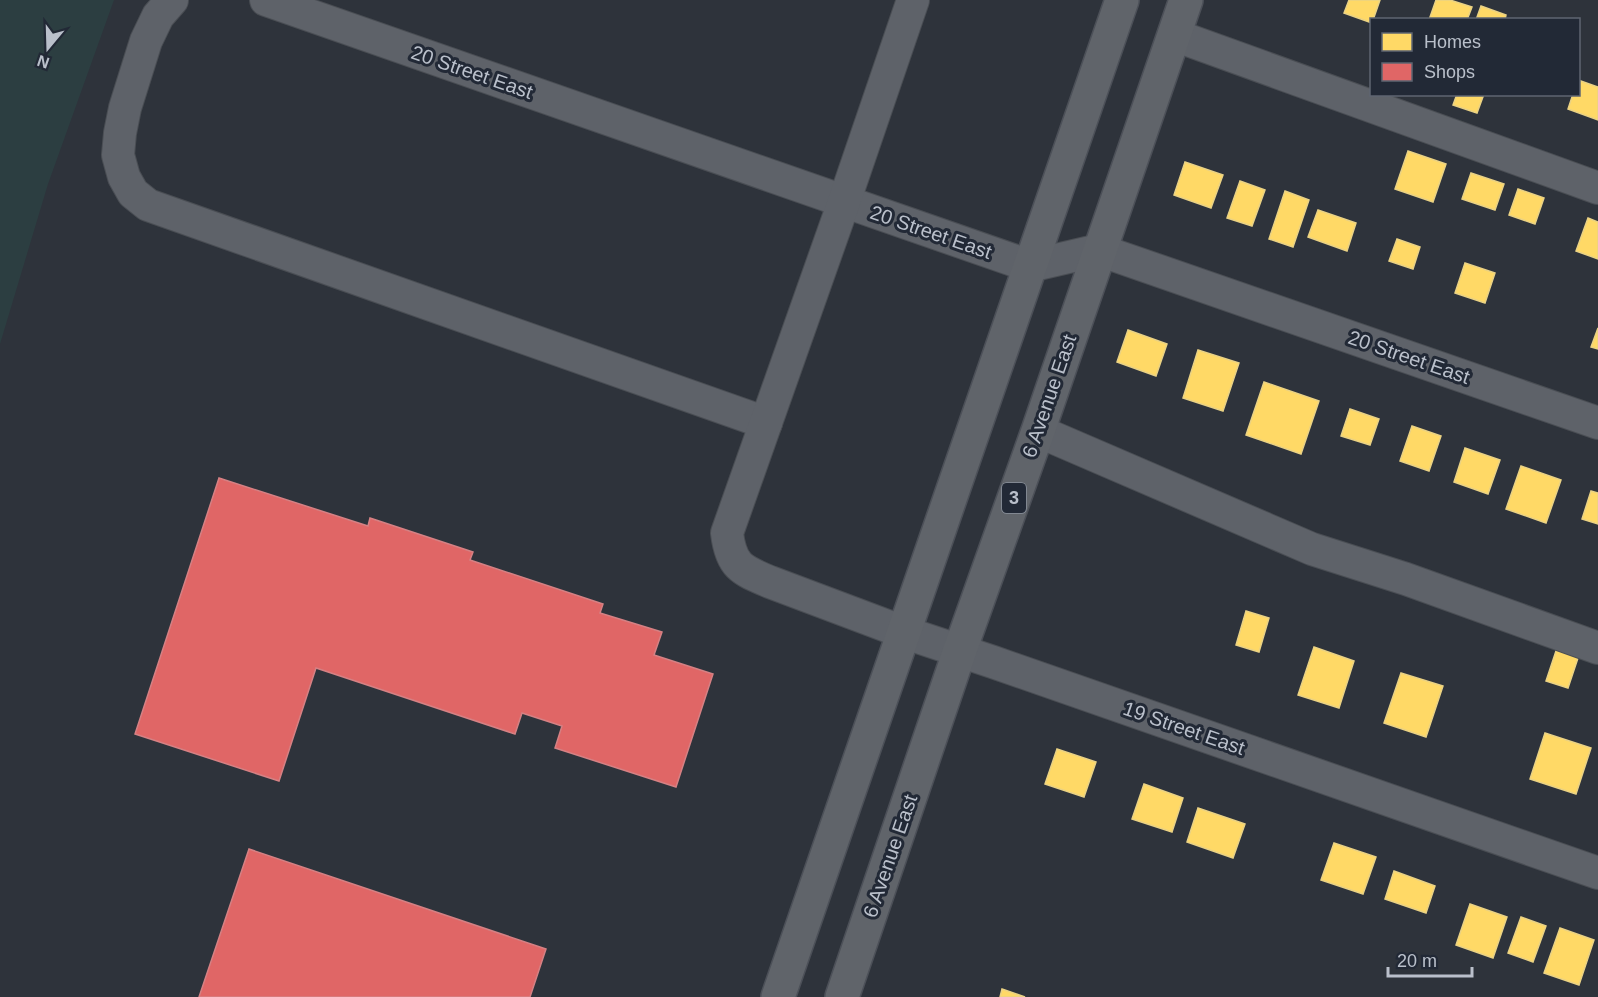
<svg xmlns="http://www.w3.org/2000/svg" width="1598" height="997" font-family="Helvetica,sans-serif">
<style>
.green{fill:#2c3e41}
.homes{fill:#ffd966;stroke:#ead284;stroke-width:1.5}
.shops{fill:#e06666;stroke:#d58184;stroke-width:1.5}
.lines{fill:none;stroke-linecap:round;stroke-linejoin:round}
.minor-casing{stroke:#4a4e54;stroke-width:34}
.major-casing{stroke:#4c5058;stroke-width:36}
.minor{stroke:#5e6269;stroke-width:32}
.major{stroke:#60646a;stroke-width:33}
.labels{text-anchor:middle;stroke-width:6;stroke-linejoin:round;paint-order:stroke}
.shield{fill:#222936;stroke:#8c939e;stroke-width:1.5}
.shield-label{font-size:18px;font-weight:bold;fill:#bac0cb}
.street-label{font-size:20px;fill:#bac0cb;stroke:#222936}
</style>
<rect width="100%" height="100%" fill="#2e333b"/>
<polygon class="green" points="0,0 114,0 48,184 0,344"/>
<g class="homes">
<polygon points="1349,0 1380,0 1372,23 1344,13"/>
<polygon points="1436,0 1450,0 1472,7 1467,20 1429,20"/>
<polygon points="1481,6 1506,15 1505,20 1476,20"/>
<polygon points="1578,80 1598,87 1598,120 1568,109 1573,94 1578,94"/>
<polygon points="1457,94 1484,94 1477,113 1453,105"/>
<polygon points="1408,151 1446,164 1433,202 1395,189"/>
<polygon points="1185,162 1223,175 1211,208 1174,195"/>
<polygon points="1471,173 1504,184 1495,210 1462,199"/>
<polygon points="1240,181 1265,190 1252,226 1227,218"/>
<polygon points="1518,189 1544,198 1535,224 1509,215"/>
<polygon points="1285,191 1309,200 1293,247 1269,239"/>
<polygon points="1318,210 1356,223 1347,251 1308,237"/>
<polygon points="1588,218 1598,222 1598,259 1576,251"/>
<polygon points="1397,239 1420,247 1413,269 1389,261"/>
<polygon points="1465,263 1495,273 1485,303 1455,293"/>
<polygon points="1598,328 1598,349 1591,347"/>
<polygon points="1128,330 1167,344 1156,376 1117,362"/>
<polygon points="1198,350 1239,363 1223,411 1183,398"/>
<polygon points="1264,382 1319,401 1301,454 1246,435"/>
<polygon points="1350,409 1379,419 1370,445 1341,436"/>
<polygon points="1412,426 1441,436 1429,471 1400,461"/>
<polygon points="1465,448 1500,460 1488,494 1454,482"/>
<polygon points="1521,466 1561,480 1546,523 1506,509"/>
<polygon points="1591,491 1598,493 1598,524 1582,519"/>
<polygon points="1246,611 1269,618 1259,652 1236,645"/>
<polygon points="1314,647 1354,661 1339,708 1298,695"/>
<polygon points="1557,648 1579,655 1568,688 1546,681"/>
<polygon points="1401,673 1443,686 1426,737 1384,723"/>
<polygon points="1545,733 1591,748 1576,794 1530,779"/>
<polygon points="1057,749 1096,762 1084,797 1045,784"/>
<polygon points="1144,784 1183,798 1172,832 1132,819"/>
<polygon points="1198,808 1245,824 1233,858 1187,842"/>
<polygon points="1334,843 1376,857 1363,894 1321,880"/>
<polygon points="1394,871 1435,886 1426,913 1385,899"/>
<polygon points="1470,904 1507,917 1493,958 1456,945"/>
<polygon points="1521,917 1546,926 1533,962 1508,953"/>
<polygon points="1560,928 1594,940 1579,985 1544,973"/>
<polygon points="1002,989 1025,997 1000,997"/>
</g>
<g class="shops">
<polygon points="219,478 368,526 370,518 473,552 470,560 603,604 600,613 662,632 654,655 713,674 676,787 555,748 562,726 522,713 515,734 316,668 279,781 135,734"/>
<polygon points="249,849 546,949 530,997 199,997"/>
</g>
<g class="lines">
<g class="minor-casing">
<g id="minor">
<polyline points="172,0 158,16 146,41 125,108 120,133 118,155 124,177 133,193 148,205 766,423"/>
<polyline points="266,0 1030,266 1099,250 1598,423"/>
<path d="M913 0 844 202 727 533C731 566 741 570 770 582L903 632 993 662 1598 873"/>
<polyline points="1174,35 1598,188"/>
<polyline points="1038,431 1312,549 1406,579 1598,648"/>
</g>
</g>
<g class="major-casing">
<g id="major">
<polyline points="778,997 1122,0"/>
<polyline points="842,997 960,650 1038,431 1186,0"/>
</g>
</g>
<use href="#minor" class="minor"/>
<use href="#major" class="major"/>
</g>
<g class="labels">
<rect class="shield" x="1002" y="483" width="24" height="30" rx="4.5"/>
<g class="shield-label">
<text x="1014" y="504">3</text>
</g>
<g class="street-label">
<text transform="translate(472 72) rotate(19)" y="7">20 Street East</text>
<text transform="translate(931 232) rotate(19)" y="7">20 Street East</text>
<text transform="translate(1409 357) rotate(19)" y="7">20 Street East</text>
<text transform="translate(1049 396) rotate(-71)" y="7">6 Avenue East</text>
<text transform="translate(1184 728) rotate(19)" y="7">19 Street East</text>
<text transform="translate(890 856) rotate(-71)" y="7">6 Avenue East</text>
</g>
</g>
<rect x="1370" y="18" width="210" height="78" fill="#222936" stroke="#5f6572" stroke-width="1.5"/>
<rect x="1382" y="33" width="30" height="18" fill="#ffd966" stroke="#5f6572" stroke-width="1.5"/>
<text x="1424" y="48" font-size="18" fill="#bac0cb">Homes</text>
<rect x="1382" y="63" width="30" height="18" fill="#e06666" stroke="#5f6572" stroke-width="1.5"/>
<text x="1424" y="78" font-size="18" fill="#bac0cb">Shops</text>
<g transform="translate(48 48) rotate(199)" stroke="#222936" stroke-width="4.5" paint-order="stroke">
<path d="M0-4.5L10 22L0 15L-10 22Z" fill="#bac0cb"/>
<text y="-9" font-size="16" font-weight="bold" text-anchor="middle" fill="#bac0cb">N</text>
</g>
<path d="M1388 967v9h84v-9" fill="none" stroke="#bac0cb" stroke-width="3"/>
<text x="1397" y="967" font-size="18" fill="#bac0cb" stroke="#222936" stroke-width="4.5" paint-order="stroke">20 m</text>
</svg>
